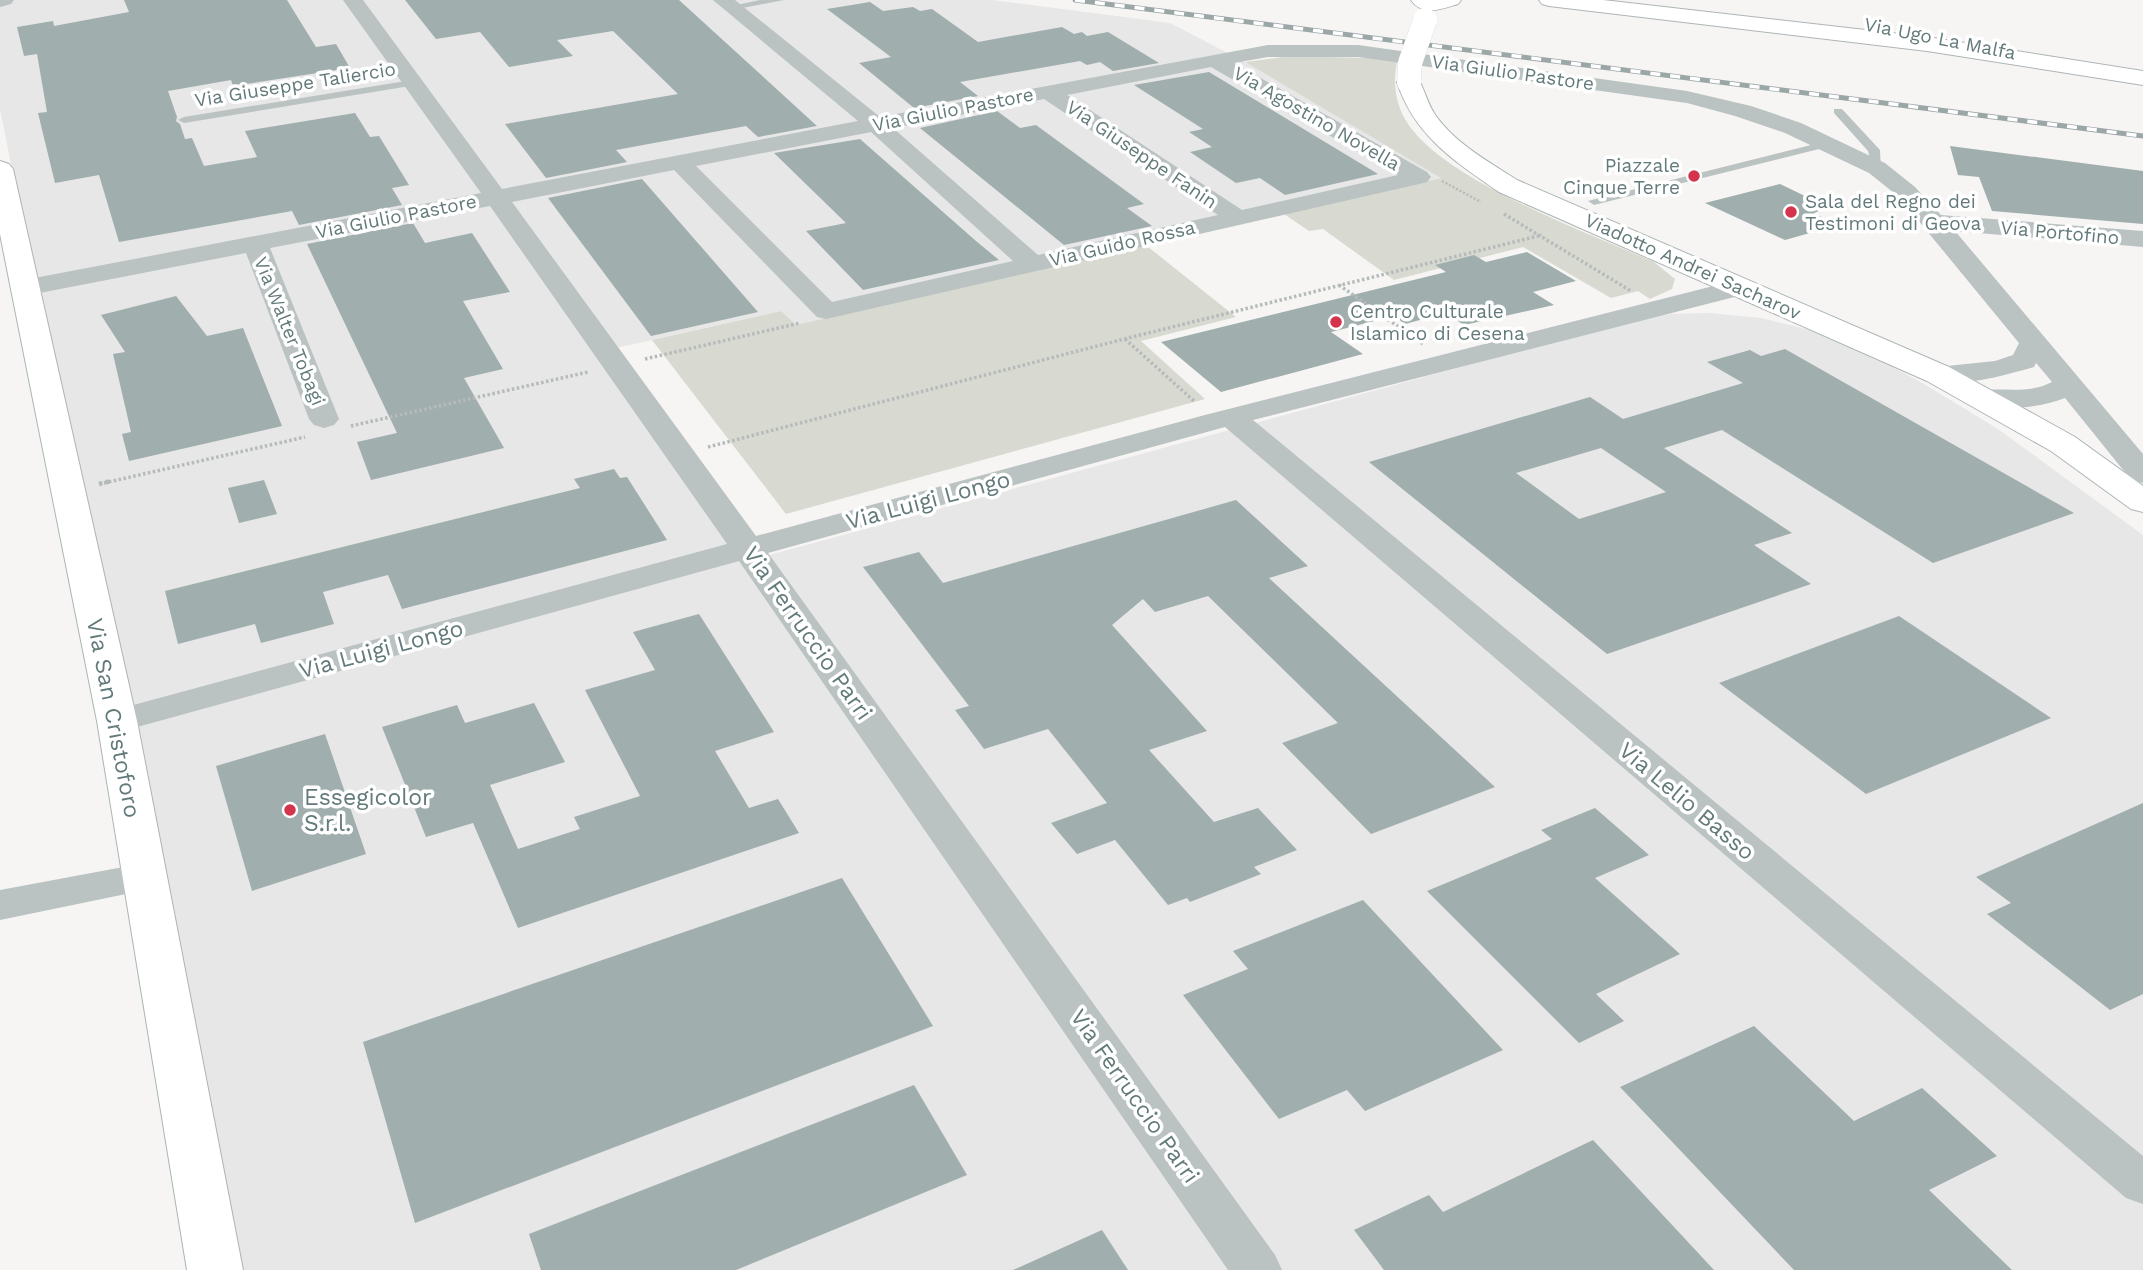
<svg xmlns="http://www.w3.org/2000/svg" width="2143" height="1270" font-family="'Work Sans',sans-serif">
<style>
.built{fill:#e6e7e6}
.green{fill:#d8dad2}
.building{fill:#a0aeae;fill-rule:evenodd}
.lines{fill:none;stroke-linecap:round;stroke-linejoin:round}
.secondary-casing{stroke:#abb5b5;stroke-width:2}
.highway-casing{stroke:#aeb5b6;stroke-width:2}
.path-far2{stroke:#b5babb;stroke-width:2.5;stroke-dasharray:2 2;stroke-linecap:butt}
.path-far1{stroke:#b5babb;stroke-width:3.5;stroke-dasharray:2.5 2.5;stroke-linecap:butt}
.path{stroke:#b5babb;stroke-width:4.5;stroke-dasharray:3.5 3.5;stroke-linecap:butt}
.lane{fill:#bac2c2;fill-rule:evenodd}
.street{fill:#bac2c2;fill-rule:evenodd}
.secondary{fill:#fff;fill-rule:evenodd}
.highway{fill:#fff;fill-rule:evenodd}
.rail-casing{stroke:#9ba6a7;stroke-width:5}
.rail{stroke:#fff;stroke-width:3.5;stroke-dasharray:10;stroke-linecap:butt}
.secondary-bridge-casing{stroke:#abb5b5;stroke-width:24;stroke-linecap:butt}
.secondary-bridge{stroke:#fff;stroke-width:24}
.poi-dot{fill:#d4344c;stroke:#fff;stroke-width:2.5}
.labels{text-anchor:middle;stroke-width:7;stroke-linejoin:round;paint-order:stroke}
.far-street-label{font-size:19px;fill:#637a7b;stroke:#fff}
.far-poi-label{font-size:19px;fill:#637a7b;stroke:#fff;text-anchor:start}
.street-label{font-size:23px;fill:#637a7b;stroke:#fff}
.poi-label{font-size:23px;fill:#637a7b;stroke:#fff;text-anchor:start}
</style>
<rect width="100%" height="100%" fill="#f6f5f3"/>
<polygon class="built" points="0,0 992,0 1170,23 1245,62 1442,178 795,326 780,311 594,353 740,563 1634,320 1671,314 1710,313 1761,318 1814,331 1875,357 1924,384 1998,429 2143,535 2143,1270 233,1270 0,109"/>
<g class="green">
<path d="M1290 56 1368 58 1397 62C1393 82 1395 101 1405 119 1437 178 1591 234 1654 262L1675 279 1672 289 1650 299 1638 291 1611 298 1523 247 1394 280 1323 229 1309 231 1284 214 1441 178 1245 62Z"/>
<polygon points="1147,246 1236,317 1141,341 1205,399 786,514 652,340 781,311 796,325"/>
</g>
<g class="building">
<polygon points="124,0 287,0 316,47 336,44 350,68 233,86 231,80 168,91 177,117 176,121 180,124 185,139 192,138 204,166 257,157 245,131 355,113 370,137 379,136 409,185 392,188 402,205 299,225 292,211 119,242 99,175 55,183 38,113 47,112 37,54 24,56 17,27 53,21 54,26 129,12"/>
<polygon points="405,0 679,0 817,126 758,137 746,126 616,150 627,162 546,178 505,124 678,94 613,31 557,40 573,56 509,67 480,32 436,39"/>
<polygon points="870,2 883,11 913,7 920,11 932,9 978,42 1062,27 1074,34 1082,32 1087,36 1108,32 1159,63 1113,71 1100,62 1087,65 1080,61 960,82 978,96 914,108 859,63 891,57 827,9"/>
<polygon points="1209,72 1378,174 1285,195 1260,178 1236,183 1190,152 1212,147 1189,132 1203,129 1134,85"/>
<polygon points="997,111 1020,128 1036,125 1144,204 1127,208 1152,226 1064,245 920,128"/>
<polygon points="860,139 976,241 999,260 863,290 806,231 846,223 774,153"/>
<polygon points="1950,146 2143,171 2143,224 1992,211 1979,177 1958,175"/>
<polygon points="642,179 758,312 651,336 548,198"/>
<polygon points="1780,184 1828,207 1814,213 1838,225 1785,240 1705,203"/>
<polygon points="413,223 425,243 472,233 510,292 463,301 503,369 464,378 504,448 371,480 357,442 397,433 307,244"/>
<polygon points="1527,252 1576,281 1533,292 1554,305 1464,325 1446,313 1405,324 1394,316 1331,332 1363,354 1221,392 1161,342 1446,272 1435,265 1474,255 1486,262"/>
<polygon points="176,296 207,336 243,328 282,426 129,461 122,434 131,432 113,354 125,352 101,315"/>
<path d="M1785 349 2074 513 1933 563 1722 430 1664 448 1792 533 1754 545 1811 584 1607 654 1369 462 1590 397 1623 419 1743 383 1707 362 1750 350 1761 356ZM1601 448 1666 492 1579 519 1516 473Z"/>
<polygon points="614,469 620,478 627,477 667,540 402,609 388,575 323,592 334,624 261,643 255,624 178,644 165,591 580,488 574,479"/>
<polygon points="264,480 277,514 239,523 228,488"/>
<polygon points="1236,500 1308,566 1269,578 1495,787 1371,834 1282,743 1338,723 1208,596 1155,612 1143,599 1112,625 1207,731 1149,750 1214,822 1258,808 1297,850 1254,867 1261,874 1190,902 1187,898 1168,905 1115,840 1077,854 1051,823 1107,803 1048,729 984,749 955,710 969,706 863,567 919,552 943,583"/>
<polygon points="699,614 774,732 715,751 749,808 778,799 799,833 518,928 473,823 426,837 382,727 457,705 465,723 534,703 565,762 490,785 518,849 580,829 574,817 640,796 585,690 655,670 633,632"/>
<polygon points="1899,616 2051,718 1866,794 1719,683"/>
<polygon points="325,734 366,854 252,891 216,766"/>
<polygon points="2143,803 2143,994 2110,1010 1987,914 2011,903 1976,877"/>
<polygon points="1595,808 1649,855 1595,878 1680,954 1596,994 1624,1021 1579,1043 1427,891 1552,839 1541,830"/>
<polygon points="842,878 933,1026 415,1223 363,1042"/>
<polygon points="1363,900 1503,1050 1365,1111 1347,1090 1279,1119 1183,995 1248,969 1233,951"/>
<polygon points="1754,1026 1854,1121 1922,1088 1997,1156 1929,1190 2012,1270 1794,1270 1620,1087"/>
<polygon points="914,1085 967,1175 736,1270 541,1270 529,1234"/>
<polygon points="1593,1140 1714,1270 1384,1270 1354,1230 1429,1195 1443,1212"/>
<polygon points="1102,1230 1128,1270 1013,1270"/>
</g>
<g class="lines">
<g class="secondary-casing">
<g id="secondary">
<path d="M1409 75 1417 77C1425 89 1427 104 1436 116 1456 144 1489 162 1517 180L1949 367 2075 437 2143 486V512L2131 509 2051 451 1927 381 1499 192C1454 161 1414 135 1397 82L1401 77Z"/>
<polygon points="0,161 9,164 13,169 137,721 243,1270 187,1270 97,721 0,234"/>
</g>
</g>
<g class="highway-casing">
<g id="highway">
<path d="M1411 0H1461L1458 4C1441 9 1423 17 1411 0Z"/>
<polygon points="1539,0 1603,0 1927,37 2143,71 2143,85 1927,51 1549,6 1542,4"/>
</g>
</g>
<polyline class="path-far2" points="1442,181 1481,202"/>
<g class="path-far1">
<polyline points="1504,214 1631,291"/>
<polyline points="1339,285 1423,344"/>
<polyline points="1125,339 1194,401"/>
<polyline points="645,359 800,323"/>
<polyline points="351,426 588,372"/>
<polyline points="708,447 1124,339 1542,235"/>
<polyline points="104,483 305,437"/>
</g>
<polyline class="path" points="99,484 111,481"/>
<g class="lane">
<polygon points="760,0 784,0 732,10 727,7"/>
<polygon points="412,80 417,83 416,85 184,123 178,120 184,117"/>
<polygon points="1834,109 1842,109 1880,150 1881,170 1873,170 1868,151 1834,113"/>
<polygon points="1827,141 1831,142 1831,146 1594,205 1588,201"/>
</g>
<g class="street">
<polygon points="0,0 14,0 11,4 0,7"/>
<path d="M343 0H363L502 189 858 121 713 0H735L880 117 1268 45H1358L1687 91 1751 106 1801 123 1885 163 1915 187 1941 215 2143 231V247L1955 231 2143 454V483L2132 481 2065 398C2037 409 1999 411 1970 404L1965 398 1970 392C1997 385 2026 396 2052 382L2036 363 2034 367C2002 376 1961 388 1928 380L1924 374 1928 368 1995 361 2013 355 2019 343 1899 197 1869 173 1785 133 1735 116 1687 103 1358 57H1268L1234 63 1427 172 1431 177 1427 182 1419 184 826 319 817 317 674 170 512 202 756 536 1205 415 1741 279 1750 281 1754 287 1750 293 1253 420 2143 1156V1204L2126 1198 1225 427 768 553 1275 1255 1282 1270H1228L739 561 130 729 117 733 104 729 98 721 104 713 727 544 490 206 270 248 339 419 334 425 324 428 314 425 309 419 246 253 24 296 15 294 11 288 15 282 24 280 481 193ZM1211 67 1398 175 1242 210 1067 95ZM1044 99 1218 215 1038 255 893 128ZM871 132 1013 261 832 302 696 166Z"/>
<polygon points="145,863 160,867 166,877 160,887 0,920 0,890"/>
</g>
<use href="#secondary" class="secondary"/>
<use href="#highway" class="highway"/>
<g class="rail-casing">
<polyline id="rail" points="1075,0 2143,136"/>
</g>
<use href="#rail" class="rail"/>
<g class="secondary-bridge-casing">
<polyline id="secondary-bridge" points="1409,82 1410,63 1425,20"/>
</g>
<use href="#secondary-bridge" class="secondary-bridge"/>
</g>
<g class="poi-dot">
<circle cx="1694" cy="176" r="7"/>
<circle cx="1791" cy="212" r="7"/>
<circle cx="1336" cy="322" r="7"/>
<circle cx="290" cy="810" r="7"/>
</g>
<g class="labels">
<g class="far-street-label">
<text transform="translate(1940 38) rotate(11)" y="7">Via Ugo La Malfa</text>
<text transform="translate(1513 72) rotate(8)" y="7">Via Giulio Pastore</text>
<text transform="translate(295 84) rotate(-9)" y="7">Via Giuseppe Taliercio</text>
<text transform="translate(953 109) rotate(-11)" y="7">Via Giulio Pastore</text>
<text transform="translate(1317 118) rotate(30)" y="7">Via Agostino Novella</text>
<text transform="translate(1142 154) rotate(34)" y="7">Via Giuseppe Fanin</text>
<text transform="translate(396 216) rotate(-11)" y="7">Via Giulio Pastore</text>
<text transform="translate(2060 232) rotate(5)" y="7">Via Portofino</text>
<text transform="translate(1122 243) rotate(-13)" y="7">Via Guido Rossa</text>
<text transform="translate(1693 266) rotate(24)" y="7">Viadotto Andrei Sacharov</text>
<text transform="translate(290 331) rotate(68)" y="7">Via Walter Tobagi</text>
</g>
<g class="far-poi-label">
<text x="1680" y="172" text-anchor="end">Piazzale<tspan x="1680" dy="22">Cinque Terre</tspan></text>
<text x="1805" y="208">Sala del Regno dei<tspan x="1805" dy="22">Testimoni di Geova</tspan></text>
<text x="1350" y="318">Centro Culturale<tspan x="1350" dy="22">Islamico di Cesena</tspan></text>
</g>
<g class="street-label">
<text transform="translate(928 500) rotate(-15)" y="8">Via Luigi Longo</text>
<text transform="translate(808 633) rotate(55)" y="8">Via Ferruccio Parri</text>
<text transform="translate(381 649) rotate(-15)" y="8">Via Luigi Longo</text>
<text transform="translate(114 718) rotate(79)" y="8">Via San Cristoforo</text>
<text transform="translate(1687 801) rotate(40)" y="8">Via Lelio Basso</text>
<text transform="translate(1135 1096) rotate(55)" y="8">Via Ferruccio Parri</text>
</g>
<g class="poi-label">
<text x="304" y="805">Essegicolor<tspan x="304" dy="26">S.r.l.</tspan></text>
</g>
</g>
</svg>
